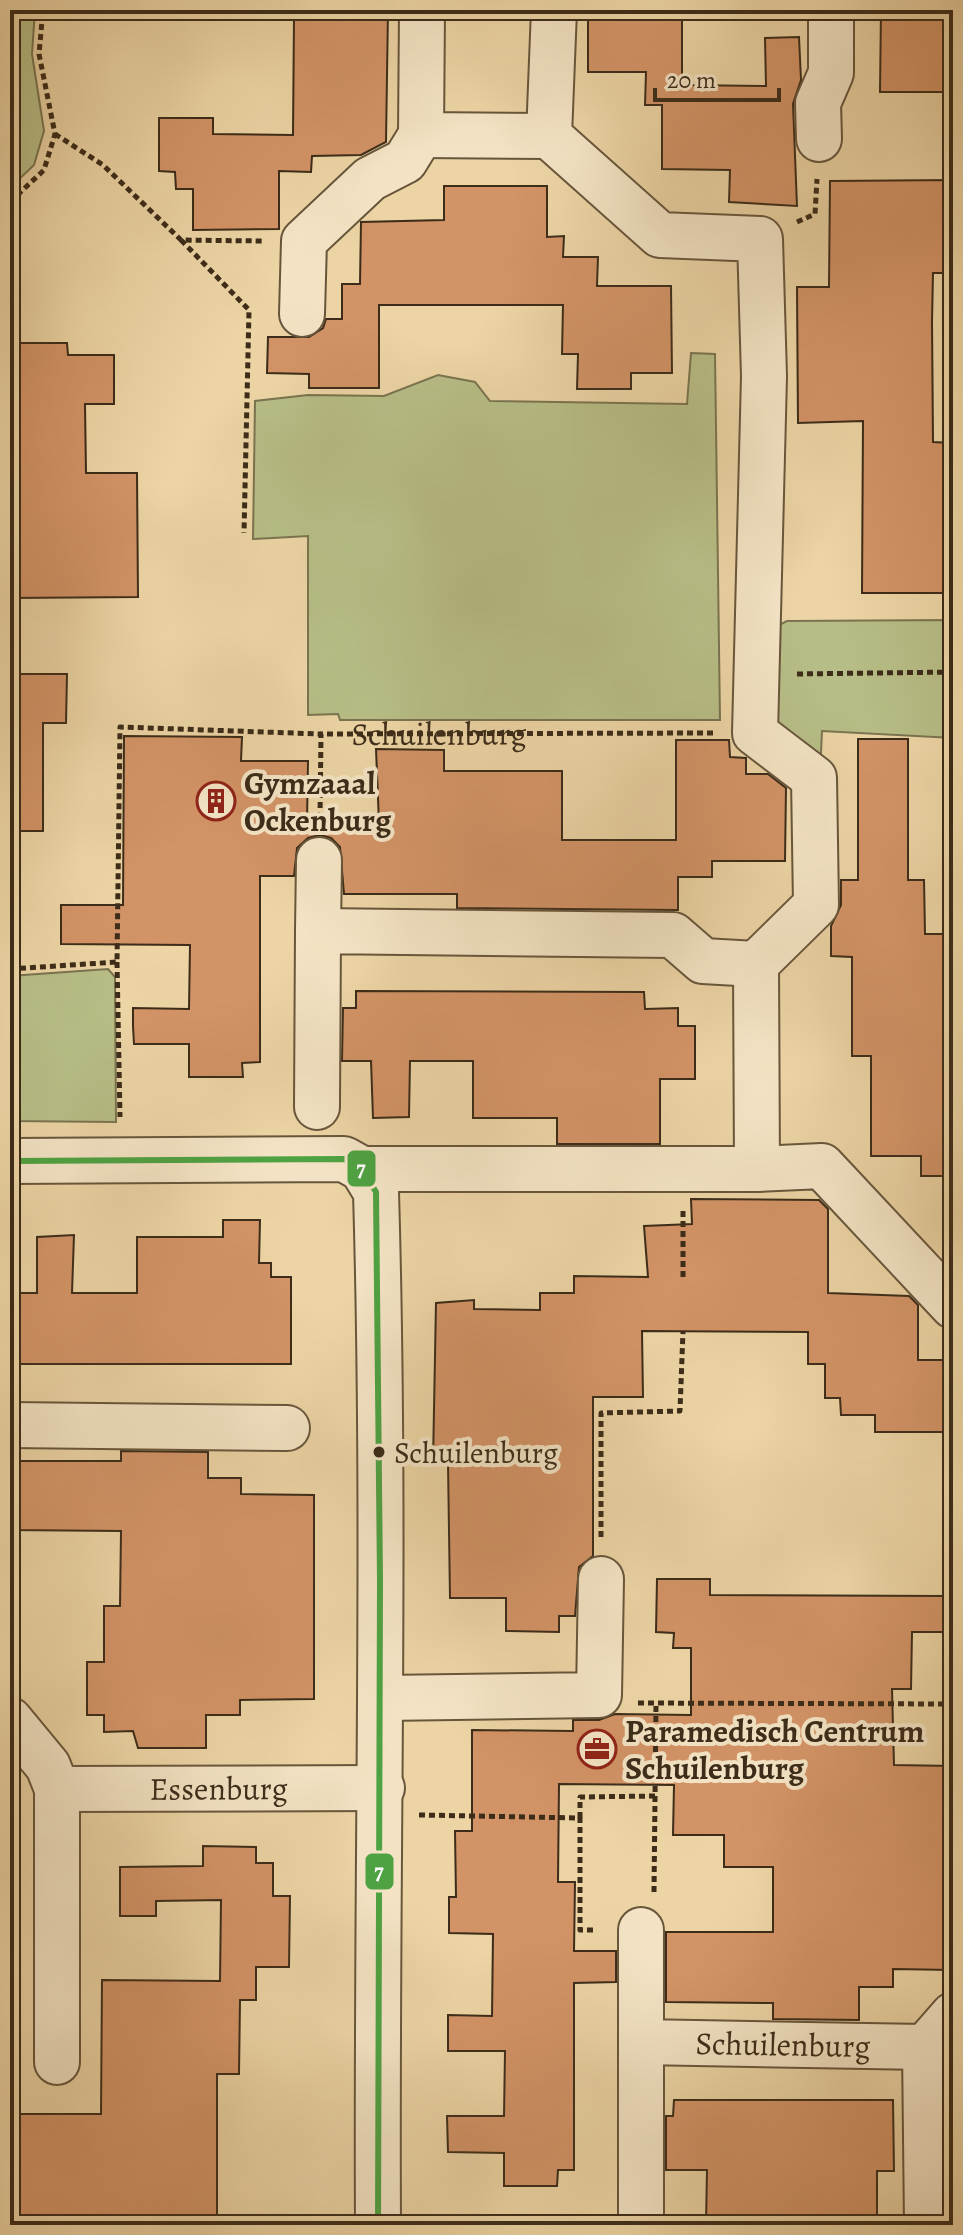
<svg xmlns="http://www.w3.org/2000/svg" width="963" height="2235" font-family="Alegreya,serif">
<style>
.green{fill:#b7bd86;stroke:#7a7450;stroke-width:2}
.building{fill:#d29366;stroke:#3c2c19;stroke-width:2}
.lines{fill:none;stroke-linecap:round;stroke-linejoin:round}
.minor-casing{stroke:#68563c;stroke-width:48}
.path{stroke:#3c2c19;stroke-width:5;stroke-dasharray:6 4;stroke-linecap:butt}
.minor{stroke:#f3e3c4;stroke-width:44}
.bus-1-casing{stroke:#f3e3c4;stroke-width:12}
.bus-1{stroke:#4ea242;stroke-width:6}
.bus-dot{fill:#3c2c19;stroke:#f3e3c4;stroke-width:3}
.labels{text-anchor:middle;stroke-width:8;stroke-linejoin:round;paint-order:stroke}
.bus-label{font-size:30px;fill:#3c2c19;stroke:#f3e3c4;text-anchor:start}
.street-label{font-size:32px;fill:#3c2c19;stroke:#f3e3c4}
.poi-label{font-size:32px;font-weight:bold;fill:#3c2c19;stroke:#f3e3c4;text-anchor:start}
.line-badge{stroke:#f3e3c4;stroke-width:3}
.badge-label{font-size:22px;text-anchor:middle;font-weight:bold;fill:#fff}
</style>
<rect width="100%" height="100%" fill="#ecd4a4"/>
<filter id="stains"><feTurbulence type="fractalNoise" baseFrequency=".0025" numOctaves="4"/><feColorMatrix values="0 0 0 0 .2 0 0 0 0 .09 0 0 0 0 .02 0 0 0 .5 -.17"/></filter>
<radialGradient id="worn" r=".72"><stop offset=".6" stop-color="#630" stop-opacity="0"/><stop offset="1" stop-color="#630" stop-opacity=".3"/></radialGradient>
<g class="green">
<polygon points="12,10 35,10 32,54 44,131 34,165 10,188"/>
<polygon points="691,353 715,354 720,720 340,720 338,714 308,715 308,536 253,539 255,401 308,395 384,396 438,375 475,382 490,401 687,404"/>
<polygon points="953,620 953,738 822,731 820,775 768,723 771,629 787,621"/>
<polygon points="108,969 115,977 116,1122 10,1121 10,976"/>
</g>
<g class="building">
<polygon points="310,10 388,10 386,142 361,155 312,156 311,172 279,171 279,229 193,230 193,189 176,189 175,172 159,171 159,118 213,118 213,134 293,135 294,18 310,18"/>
<polygon points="588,10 682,10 682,85 766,86 765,38 799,37 801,80 793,104 797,206 729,202 730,170 662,169 662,105 645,105 646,72 588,72"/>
<polygon points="881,10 950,10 950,92 880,92"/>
<polygon points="953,180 953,242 947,242 946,273 933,273 932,322 933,442 953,443 953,538 947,538 946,593 862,593 863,421 798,423 797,287 829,287 830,181"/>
<polygon points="444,186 547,186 547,237 564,236 563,257 598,257 597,286 671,286 672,373 631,373 631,389 577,389 578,354 562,354 563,305 379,305 379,388 309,388 309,374 267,373 268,337 309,337 323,328 326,319 342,319 342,284 360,284 361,222 444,220"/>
<polygon points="10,343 67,343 68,355 114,355 114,404 85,404 86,473 137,473 138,597 10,598"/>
<polygon points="10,674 67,674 66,723 43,723 43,831 10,831"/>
<polygon points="124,736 242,737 241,761 308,761 307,823 379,823 376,749 444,750 444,771 562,771 562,840 676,840 676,740 729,740 730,757 746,758 746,774 768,774 786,788 785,861 712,861 712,877 678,877 678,910 457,908 457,894 344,894 340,847 331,838 320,835 308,838 297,848 294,876 260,876 260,1062 242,1063 243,1077 189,1077 189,1044 134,1044 133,1026 133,1008 189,1009 190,945 61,944 61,905 123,905"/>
<polygon points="858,739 908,739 908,880 924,880 925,934 949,934 948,938 953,938 953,1176 921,1176 921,1156 871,1156 871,1056 852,1056 852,957 831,956 831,926 841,905 841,880 858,880"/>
<polygon points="356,991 644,992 645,1009 678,1008 678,1026 695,1026 695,1079 660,1079 660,1144 557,1144 557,1118 473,1118 473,1061 410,1061 409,1117 373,1118 371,1061 342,1061 343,1008 356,1008"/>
<polygon points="691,1199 819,1200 828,1209 828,1293 909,1296 918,1305 918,1360 946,1360 946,1432 875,1432 875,1415 841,1415 840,1398 825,1398 825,1364 808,1364 808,1332 642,1331 643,1397 593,1397 593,1556 579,1567 575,1616 559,1616 559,1632 506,1631 506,1598 450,1598 448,1463 433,1463 436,1303 474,1300 474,1309 540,1310 540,1293 574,1293 574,1276 648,1277 644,1226 692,1224"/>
<polygon points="223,1220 260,1220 259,1263 271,1263 271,1277 291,1277 291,1364 20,1364 20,1347 10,1347 10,1293 37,1293 37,1237 74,1235 72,1293 137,1293 137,1237 223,1237"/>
<polygon points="121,1451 208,1452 208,1478 241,1478 241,1494 314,1495 314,1699 240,1700 240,1715 206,1715 206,1748 138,1748 133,1731 104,1732 104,1715 87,1715 87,1662 104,1662 104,1606 120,1606 121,1531 10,1530 10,1461 121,1461"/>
<polygon points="657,1579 710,1579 710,1595 945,1596 945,1632 912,1632 911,1689 892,1689 894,1765 953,1766 953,1970 893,1969 893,1987 859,1987 859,2020 773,2019 773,2003 666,2002 666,1932 773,1932 773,1867 724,1867 724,1835 673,1835 674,1785 559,1784 558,1882 575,1882 574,1951 616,1951 616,1982 574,1983 574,2170 558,2170 557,2186 504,2186 504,2153 448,2152 447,2116 504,2116 505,2051 448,2051 448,2015 492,2016 493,1934 449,1933 449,1897 456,1897 455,1831 472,1831 472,1730 573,1731 573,1720 599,1720 615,1714 691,1715 691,1648 673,1648 674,1633 656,1632"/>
<polygon points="203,1846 256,1847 256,1863 273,1863 273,1896 290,1896 289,1967 256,1967 256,2000 240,2000 239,2074 217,2074 217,2220 10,2218 10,2114 101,2114 102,1980 220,1981 221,1900 156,1901 156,1916 120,1916 120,1867 203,1866"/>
<polygon points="674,2100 893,2100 894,2171 877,2171 877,2225 706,2225 707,2170 666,2170 666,2116 673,2116"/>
</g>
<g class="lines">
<g class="minor-casing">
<g id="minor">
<polyline points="422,10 421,135 549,136"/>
<polyline points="554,10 549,136 660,235 760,239 764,376 755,733 814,778 816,905 756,964 757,1169"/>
<polyline points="819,139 818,103 831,73 831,10"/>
<polyline points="302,314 304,241 370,179 405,161 421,135"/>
<polyline points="318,931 319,860"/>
<polyline points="317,1107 318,931 673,935 703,961 756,964"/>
<path d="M10 1161 344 1159 362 1169 376 1192C386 1536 376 1880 378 2225"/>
<polyline points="362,1169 757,1169 822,1166 953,1306"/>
<polyline points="10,1425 287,1428"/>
<polyline points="383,1698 599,1695 601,1579"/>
<path id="s2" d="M10 1720 48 1766 57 1789 382 1788"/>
<polyline points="57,1789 57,2062"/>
<path id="s3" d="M641 1930V2042L925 2047"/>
<polyline points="641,2218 641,2042"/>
<polyline points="927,2225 925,2047 953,2015"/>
</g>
</g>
<g class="path">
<polyline points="55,134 103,165 181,240 262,241"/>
<polyline points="10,202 44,170 55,134 39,54 43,10"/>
<polyline points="797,222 815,214 817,179"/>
<polyline points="181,240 249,310 244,533"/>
<polyline points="797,674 953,672"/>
<path id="s1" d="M320 818 321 734 714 733"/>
<polyline points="117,962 120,1117"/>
<polyline points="10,969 117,962 120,727 321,734"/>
<polyline points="683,1277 683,1211"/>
<polyline points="601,1537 601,1413 680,1411 683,1331"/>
<polyline points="638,1703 953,1704"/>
<polyline points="419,1815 580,1818 580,1930 597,1930"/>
<polyline points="580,1818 580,1797 655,1796"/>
<polyline points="654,1892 656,1705"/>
</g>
<use href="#minor" class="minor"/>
<g class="bus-1-casing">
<polyline id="bus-1" points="10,1161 344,1159 362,1169 376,1192 380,1579 378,2225"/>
</g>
<use href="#bus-1" class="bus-1"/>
</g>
<defs>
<g id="building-ring" transform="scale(2)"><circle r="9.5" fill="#f3e3c4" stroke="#8f2418" stroke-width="1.5"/><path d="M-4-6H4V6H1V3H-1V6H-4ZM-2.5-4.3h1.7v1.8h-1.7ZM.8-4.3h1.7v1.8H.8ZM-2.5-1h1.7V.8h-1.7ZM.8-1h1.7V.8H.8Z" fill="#8f2418"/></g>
<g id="office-ring" transform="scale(2)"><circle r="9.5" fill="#f3e3c4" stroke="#8f2418" stroke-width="1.5"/><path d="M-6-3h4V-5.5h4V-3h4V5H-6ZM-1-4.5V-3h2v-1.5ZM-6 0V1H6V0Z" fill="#8f2418"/></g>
</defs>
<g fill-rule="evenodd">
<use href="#building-ring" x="216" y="801"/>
<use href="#office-ring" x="597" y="1749"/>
</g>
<circle class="bus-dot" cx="379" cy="1452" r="7"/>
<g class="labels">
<g class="bus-label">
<text x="394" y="1463">Schuilenburg</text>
</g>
<g class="street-label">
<text dy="11" stroke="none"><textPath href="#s1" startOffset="202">Schuilenburg</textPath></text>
<text dy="11" stroke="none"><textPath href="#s2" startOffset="246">Essenburg</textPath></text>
<text dy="11" stroke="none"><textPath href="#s3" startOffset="254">Schuilenburg</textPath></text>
</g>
<g class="poi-label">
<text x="244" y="794">Gymzaaal<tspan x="244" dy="37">Ockenburg</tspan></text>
<text x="625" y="1742">Paramedisch Centrum<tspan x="625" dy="37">Schuilenburg</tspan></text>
</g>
</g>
<g class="line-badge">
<rect x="346" y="1149" width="31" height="39" rx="8" fill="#4ea242"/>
<rect x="364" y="1852" width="31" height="39" rx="8" fill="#4ea242"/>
</g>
<g class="badge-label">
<text x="361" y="1176">7</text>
<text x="379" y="1879">7</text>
</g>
<rect width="963" height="2235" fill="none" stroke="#ecd4a4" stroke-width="40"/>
<rect x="12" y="12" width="939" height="2211" fill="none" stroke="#3c2c19" stroke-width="4"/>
<rect x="20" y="20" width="923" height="2195" fill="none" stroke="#3c2c19" stroke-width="2"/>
<path d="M655 88v12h124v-12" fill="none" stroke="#3c2c19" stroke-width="4"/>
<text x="667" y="88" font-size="24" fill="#3c2c19" stroke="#f3e3c4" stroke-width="6" paint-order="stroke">20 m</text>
<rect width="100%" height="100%" filter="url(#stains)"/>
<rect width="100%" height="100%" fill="url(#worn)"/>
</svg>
